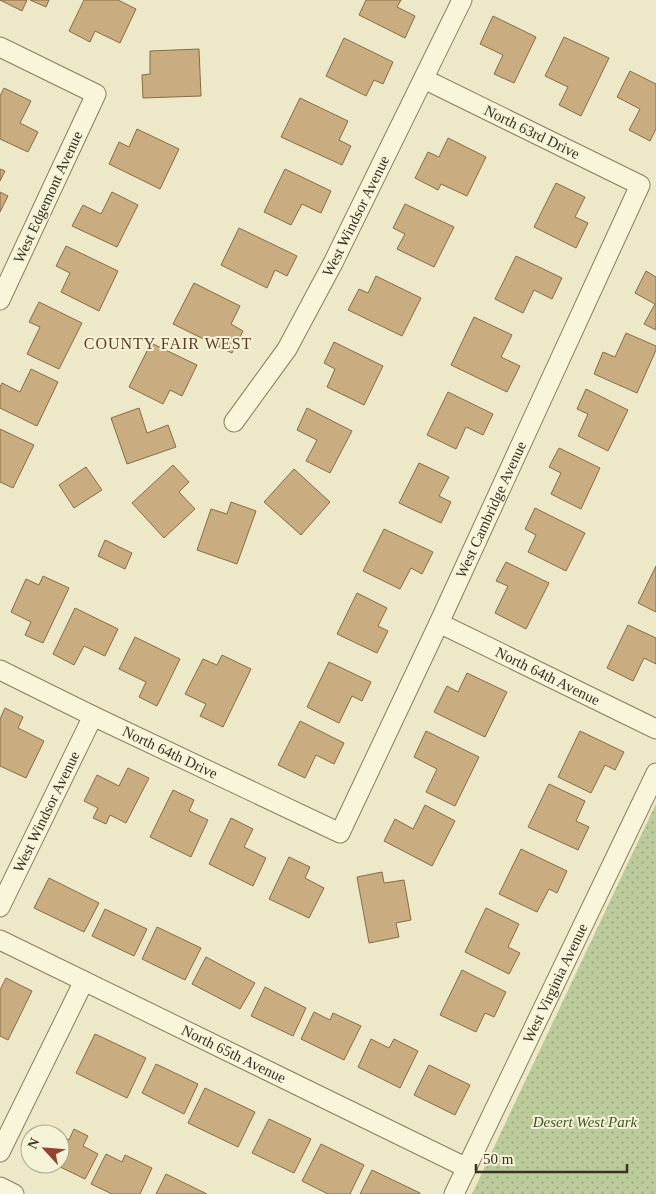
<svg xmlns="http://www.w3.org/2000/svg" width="656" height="1194" font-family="'Times New Roman',serif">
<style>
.park{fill:url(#park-dots)}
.building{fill:#c9ad80;stroke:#866c44}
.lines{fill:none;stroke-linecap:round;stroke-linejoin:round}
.street-casing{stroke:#887d5e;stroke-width:21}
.street{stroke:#f8f5db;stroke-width:19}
.labels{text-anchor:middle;stroke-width:4;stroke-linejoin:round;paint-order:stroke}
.street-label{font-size:15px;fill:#393121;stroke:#f4f2d7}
.park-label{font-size:15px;font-style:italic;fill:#415528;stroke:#f4f2d7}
.neighbourhood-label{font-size:16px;letter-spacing:1px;fill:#643d22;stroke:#f4f2d7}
</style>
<defs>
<pattern id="park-dots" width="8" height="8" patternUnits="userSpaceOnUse" patternTransform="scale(1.25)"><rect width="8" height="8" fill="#bccb9c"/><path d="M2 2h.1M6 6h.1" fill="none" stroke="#9aa57f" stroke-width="1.8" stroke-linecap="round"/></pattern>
</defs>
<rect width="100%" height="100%" fill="#ede9c8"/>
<polygon class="park" points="656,804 656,1194 472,1194 652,812"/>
<g class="building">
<polygon points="0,0 27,0 22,11"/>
<polygon points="30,0 49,0 46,7"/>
<polygon points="84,0 118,0 136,9 120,43 95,31 90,42 69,31"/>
<polygon points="366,0 401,0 397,7 415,16 405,38 359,15"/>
<polygon points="493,16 536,37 514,83 494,74 503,55 480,44"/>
<polygon points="564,37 609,58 581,116 559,105 568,87 545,76"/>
<polygon points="344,38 393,62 383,84 374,80 366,96 326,76"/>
<polygon points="199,49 201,96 143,98 142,75 150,74 150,51"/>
<polygon points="630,71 656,84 656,129 650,141 629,130 640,109 617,97"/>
<polygon points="4,88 31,101 20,123 38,132 28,152 0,139 0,96"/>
<polygon points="300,98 348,121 339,140 351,146 342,165 281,137"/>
<polygon points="137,129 179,149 160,189 109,164 119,142 129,147"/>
<polygon points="448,138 486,157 467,196 441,184 438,190 415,178 428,152 439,157"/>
<polygon points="0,169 5,171 0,181"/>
<polygon points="285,169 331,191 321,213 302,204 291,225 264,212"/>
<polygon points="556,183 585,197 575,217 588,223 576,248 534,227"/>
<polygon points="0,192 8,196 0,212"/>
<polygon points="112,192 138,205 117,247 72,226 83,205 101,214"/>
<polygon points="405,204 454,227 434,267 397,249 405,234 393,228"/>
<polygon points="239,228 297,256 287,276 275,270 267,288 221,265"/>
<polygon points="66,246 118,271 99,311 61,292 70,273 56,266"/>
<polygon points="516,256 562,278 552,299 534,290 523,313 495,299"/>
<polygon points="646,271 656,277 656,330 644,324 655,304 635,293"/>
<polygon points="376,276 421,298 402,336 348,310 359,289 368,293"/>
<polygon points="194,283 240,306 231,324 243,331 232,353 173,324"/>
<polygon points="39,302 82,323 59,369 27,354 40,327 29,322"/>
<polygon points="474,317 512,335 501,357 520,366 507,392 451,365"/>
<polygon points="626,333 656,346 656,350 637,393 594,374 603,352 615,357"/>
<polygon points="334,342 383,366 364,405 327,387 335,369 324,363"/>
<polygon points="151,343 197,365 182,396 170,390 163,404 129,387"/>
<polygon points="31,369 58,382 37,426 0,408 0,387 2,383 20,392"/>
<polygon points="586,389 628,410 608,451 578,436 588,414 577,409"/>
<polygon points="448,392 493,414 483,435 466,427 456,449 427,435"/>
<polygon points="139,408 147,433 168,425 176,447 127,464 111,418"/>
<polygon points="307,408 352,431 330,473 306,461 317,440 297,430"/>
<polygon points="0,429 34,445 13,488 0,482"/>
<polygon points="559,448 600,468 581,509 551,494 561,473 549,467"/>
<polygon points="419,463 449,477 439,496 451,502 441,523 399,503"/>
<polygon points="173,465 189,482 179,492 195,509 164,538 132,503"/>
<polygon points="86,467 102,490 74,508 59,485"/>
<polygon points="294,469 330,502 301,535 264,502"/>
<polygon points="231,502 256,511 237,564 197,550 211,509 227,514"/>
<polygon points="535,508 585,533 566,571 528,552 536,535 525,529"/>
<polygon points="384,529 433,552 422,574 411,568 400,589 363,571"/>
<polygon points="105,540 132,553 125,569 98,556"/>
<polygon points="506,562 549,583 526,629 495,613 508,586 496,581"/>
<polygon points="656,566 656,612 638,603"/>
<polygon points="43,576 69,588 43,643 25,635 31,622 11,612 26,579 39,585"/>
<polygon points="357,593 387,608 378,626 388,631 377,653 337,634"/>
<polygon points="75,608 118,629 105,656 84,646 74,665 53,654"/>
<polygon points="628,625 656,638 656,664 644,658 633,681 607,668"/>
<polygon points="135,637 180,659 157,706 139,697 146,682 119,669"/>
<polygon points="222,655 251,669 223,727 200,716 206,704 185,694 203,659 217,665"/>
<polygon points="329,662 371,682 362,701 352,696 339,723 307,707"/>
<polygon points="467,673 507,692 485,737 434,712 447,686 458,692"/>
<polygon points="5,708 23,717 18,728 44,741 26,778 0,766 0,719"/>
<polygon points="300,721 344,743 334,764 316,755 305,778 278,765"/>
<polygon points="426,731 479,757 455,806 426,792 437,769 414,757"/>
<polygon points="580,731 624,752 615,770 605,765 591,793 558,777"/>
<polygon points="128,768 149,778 126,823 110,815 106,824 93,818 98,808 84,801 97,775 119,786"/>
<polygon points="549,784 585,801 576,821 589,827 578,850 528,827"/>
<polygon points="173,790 194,800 189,811 208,820 191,857 150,837"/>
<polygon points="425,805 455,821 432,866 384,841 395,819 413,829"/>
<polygon points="231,818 253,829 244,847 266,858 253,886 209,864"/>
<polygon points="521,849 567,871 557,893 549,889 537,912 499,894"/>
<polygon points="289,857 310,867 305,878 324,888 309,918 269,899"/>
<polygon points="382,872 384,883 404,880 411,920 396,923 399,937 369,943 357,877"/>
<polygon points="49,878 99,903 84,932 34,908"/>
<polygon points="486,908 519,924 508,947 520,953 509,974 465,952"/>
<polygon points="105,909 147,929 134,956 92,936"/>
<polygon points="157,927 201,948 185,980 142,959"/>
<polygon points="206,957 255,983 240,1009 192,984"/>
<polygon points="462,970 506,992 494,1017 485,1013 476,1032 440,1015"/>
<polygon points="6,978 32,991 8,1040 0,1036 0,990"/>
<polygon points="265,987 306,1008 293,1036 251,1016"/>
<polygon points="314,1012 330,1020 333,1013 361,1026 344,1060 301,1039"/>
<polygon points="95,1034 146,1058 127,1098 76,1073"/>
<polygon points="371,1039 389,1048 394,1039 418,1051 400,1088 358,1067"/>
<polygon points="156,1064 198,1084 184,1114 142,1093"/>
<polygon points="429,1065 470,1085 455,1115 414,1095"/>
<polygon points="205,1088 255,1112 238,1147 188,1123"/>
<polygon points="269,1119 311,1139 294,1173 252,1153"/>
<polygon points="74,1129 88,1136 83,1146 98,1154 85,1179 54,1164 60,1164 60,1135 69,1140"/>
<polygon points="321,1144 364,1165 350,1194 328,1194 302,1181"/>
<polygon points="106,1154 122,1162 125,1155 152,1168 140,1194 112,1194 91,1184"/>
<polygon points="372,1170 420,1193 420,1194 360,1194"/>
<polygon points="166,1174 207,1194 156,1194"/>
</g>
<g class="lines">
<g class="street-casing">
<g id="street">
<polyline points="0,47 96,94 0,300"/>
<path id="s1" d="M234 422 287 349 333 263 462 0"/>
<path id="s2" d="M439 623 656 729"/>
<path id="s3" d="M0 670 93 716 340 833 439 623 640 185 424 79"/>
<path id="s4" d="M0 907 93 716"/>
<path id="s5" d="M0 940 467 1168"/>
<polyline points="0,1152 84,981"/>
<polyline points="0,1187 14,1194"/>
<path id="s6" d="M454 1194 656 773"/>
</g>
</g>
<use href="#street" class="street"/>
</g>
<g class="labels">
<g class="street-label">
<text transform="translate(532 132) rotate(26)" y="5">North 63rd Drive</text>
<text transform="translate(48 197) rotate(-65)" y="5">West Edgemont Avenue</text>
<text dy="5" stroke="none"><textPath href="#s1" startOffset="240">West Windsor Avenue</textPath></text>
<text dy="5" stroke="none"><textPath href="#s3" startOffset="734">West Cambridge Avenue</textPath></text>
<text dy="5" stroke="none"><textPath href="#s2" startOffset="121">North 64th Avenue</textPath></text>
<text dy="5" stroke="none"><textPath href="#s3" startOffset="189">North 64th Drive</textPath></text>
<text dy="5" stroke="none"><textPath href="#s4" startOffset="106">West Windsor Avenue</textPath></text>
<text dy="5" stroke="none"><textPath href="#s6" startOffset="234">West Virginia Avenue</textPath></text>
<text dy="5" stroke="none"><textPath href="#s5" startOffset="260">North 65th Avenue</textPath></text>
</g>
<g class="park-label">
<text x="585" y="1127">Desert West Park</text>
</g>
<g class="neighbourhood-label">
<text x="168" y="349">COUNTY FAIR WEST</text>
</g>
</g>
<g transform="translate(45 1149) rotate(296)"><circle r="24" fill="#f4f2d7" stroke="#a9a58e"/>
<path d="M0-4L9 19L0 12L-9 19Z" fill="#954330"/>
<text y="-8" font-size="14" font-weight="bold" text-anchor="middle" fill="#393121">N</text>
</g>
<path d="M476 1164v8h151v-8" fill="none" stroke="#393121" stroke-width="2.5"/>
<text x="483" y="1164" font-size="15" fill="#393121" stroke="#f4f2d7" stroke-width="4" paint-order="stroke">50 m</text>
</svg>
